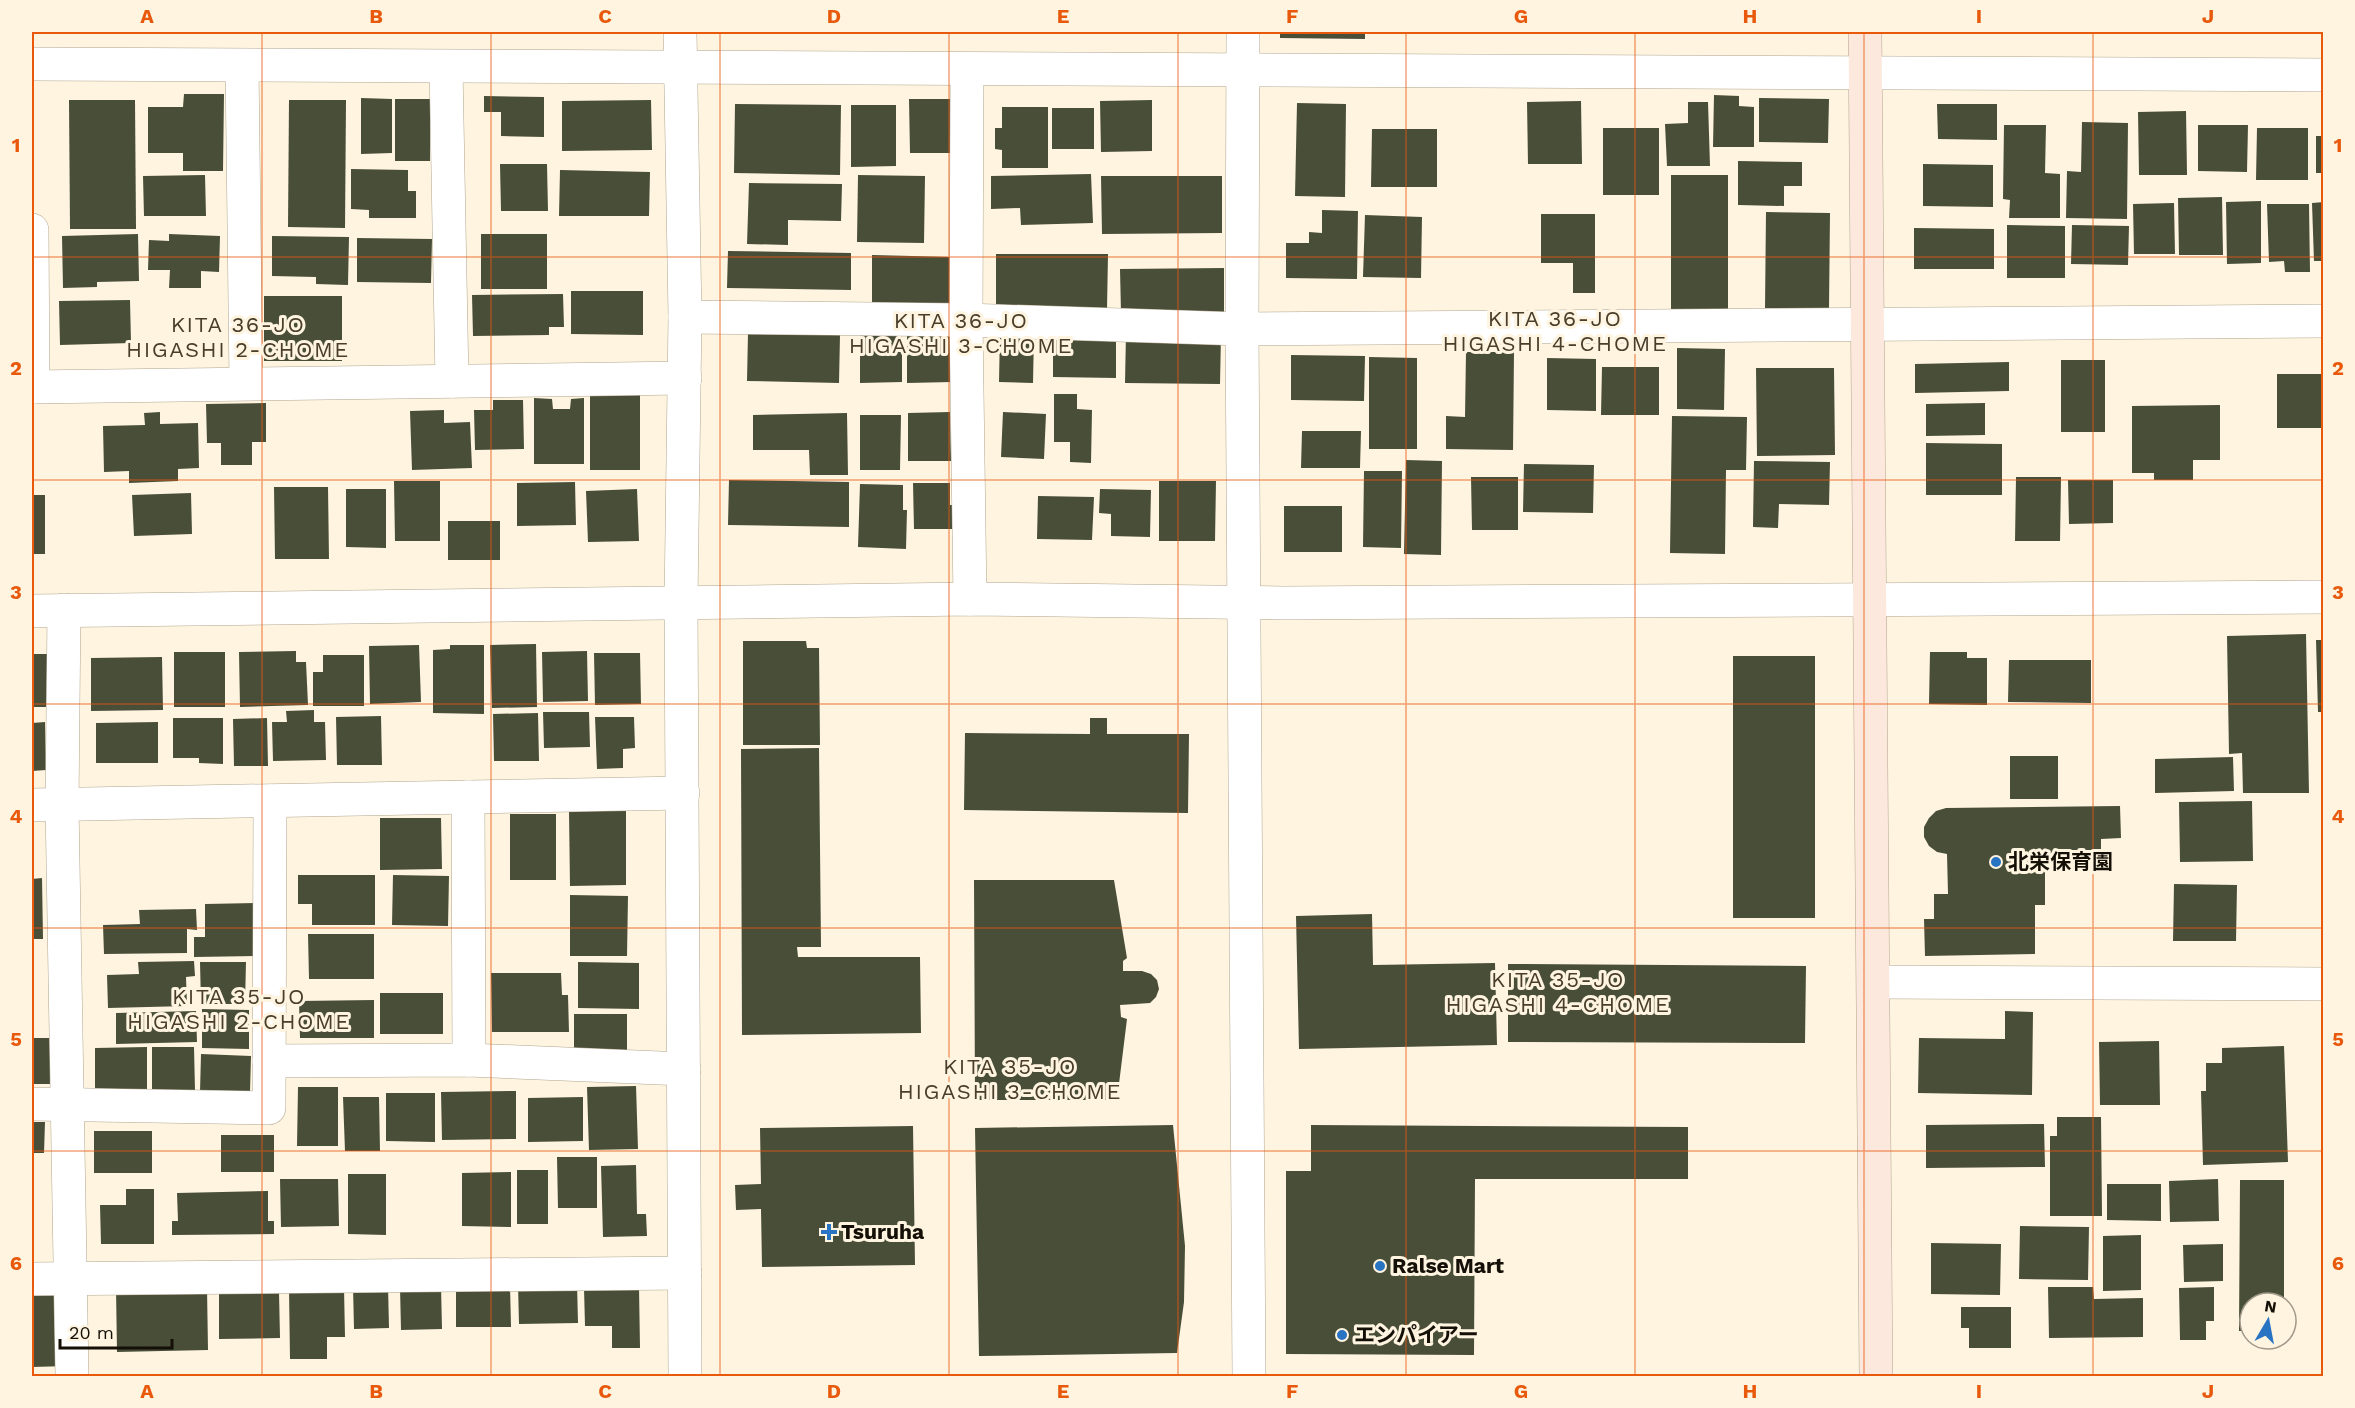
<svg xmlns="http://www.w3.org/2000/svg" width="2355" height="1408" font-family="'Work Sans','Noto Sans JP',sans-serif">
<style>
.building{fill:#494e38}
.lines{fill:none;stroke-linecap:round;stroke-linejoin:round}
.street-casing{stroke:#b1a58e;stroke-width:34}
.secondary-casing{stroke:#b1a58e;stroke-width:34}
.street{stroke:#fff;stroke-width:33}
.secondary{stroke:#fce8dc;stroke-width:33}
.grid{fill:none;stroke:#e8590c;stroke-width:1.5;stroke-opacity:0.55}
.poi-dot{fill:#2973c3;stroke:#fef4e0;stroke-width:2}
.labels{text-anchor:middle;stroke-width:6;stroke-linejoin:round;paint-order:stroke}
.poi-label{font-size:21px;font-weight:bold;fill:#140f07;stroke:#fef4e0;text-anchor:start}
.neighbourhood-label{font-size:22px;letter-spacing:1.5px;fill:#483e2a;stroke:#fef4e0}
.neatline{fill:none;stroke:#e8590c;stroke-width:2}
.grid-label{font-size:20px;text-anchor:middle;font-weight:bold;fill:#e8590c}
</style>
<rect width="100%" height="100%" fill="#fef4e0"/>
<g class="building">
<polygon points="1280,32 1365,32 1365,39 1280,38"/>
<polygon points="184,94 224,94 223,171 183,171 183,153 148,153 148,107 183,107"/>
<polygon points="1714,95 1739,96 1739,106 1754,107 1754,147 1713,147"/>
<polygon points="484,96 544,97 544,137 501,136 501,112 484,112"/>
<polygon points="361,98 392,99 392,153 361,154"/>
<polygon points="1759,98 1829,99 1828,143 1759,142"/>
<rect x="395" y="99" width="35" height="62"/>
<polygon points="909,99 950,99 950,153 910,153"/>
<polygon points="69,100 135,100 136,229 70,229"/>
<polygon points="289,100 346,100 345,228 288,227"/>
<polygon points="651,100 652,150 562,151 562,101"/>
<polygon points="1152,100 1152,151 1101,152 1100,101"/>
<polygon points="1581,101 1582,164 1528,164 1527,102"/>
<polygon points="1688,102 1708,102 1710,166 1667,166 1665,124 1688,123"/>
<polygon points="1297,103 1346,104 1345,197 1295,196"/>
<polygon points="735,104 841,105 840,175 734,173"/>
<polygon points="1937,104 1997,104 1997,140 1938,139"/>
<polygon points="851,105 896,105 896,166 851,167"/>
<polygon points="1002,107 1048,107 1048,168 1002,168 1002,150 995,149 995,128 1002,128"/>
<rect x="1052" y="108" width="42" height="41"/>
<polygon points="2186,111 2187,175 2139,175 2138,112"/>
<polygon points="2082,122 2128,123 2127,219 2066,218 2067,171 2081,172"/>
<polygon points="2004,125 2046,125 2045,173 2060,174 2060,218 2009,218 2010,200 2003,199"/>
<polygon points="2198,125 2248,125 2247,172 2198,171"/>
<rect x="1603" y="128" width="56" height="67"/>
<polygon points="2257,128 2308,128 2308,180 2256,180"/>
<polygon points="1372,129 1437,129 1437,187 1371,187"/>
<rect x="2316" y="136" width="8" height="37"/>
<polygon points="1738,161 1802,162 1802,186 1784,186 1784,206 1738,205"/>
<polygon points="500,164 547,164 548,211 501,211"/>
<polygon points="1923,164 1993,165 1993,207 1923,206"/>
<polygon points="351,169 408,170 408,191 416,191 416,218 369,218 369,210 351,209"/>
<polygon points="560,170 650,172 649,216 559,216"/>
<polygon points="1091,174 1093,223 1021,225 1020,208 991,209 991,176"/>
<polygon points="205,175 206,216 144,216 143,176"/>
<polygon points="858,175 925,176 924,243 857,242"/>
<polygon points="1671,175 1728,175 1728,310 1671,311"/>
<polygon points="1101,176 1222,176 1222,233 1102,234"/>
<polygon points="749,183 842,184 841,221 788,220 788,245 747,244"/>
<polygon points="2222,197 2223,255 2179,255 2178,198"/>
<polygon points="2261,201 2261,263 2227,264 2226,202"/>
<polygon points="2324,202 2324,261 2314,261 2312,203"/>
<polygon points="2174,203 2175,254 2134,254 2133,204"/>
<polygon points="2267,204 2309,204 2310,272 2285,272 2284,261 2269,262"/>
<polygon points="1322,210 1358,211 1357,279 1286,278 1286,243 1309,243 1309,232 1322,233"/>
<polygon points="1766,212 1830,213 1829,309 1765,308"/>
<polygon points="1541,214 1595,214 1595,293 1573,293 1573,263 1541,263"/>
<polygon points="1365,215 1422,217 1421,278 1363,277"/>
<polygon points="2007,225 2065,226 2065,278 2007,278"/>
<polygon points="2072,225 2129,226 2128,265 2071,264"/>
<polygon points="1914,228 1994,229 1994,269 1914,269"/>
<polygon points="138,234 139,281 97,282 97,287 63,288 62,236"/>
<polygon points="169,234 220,236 219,272 201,271 201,288 169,288 170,270 148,270 149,240 169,241"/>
<rect x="481" y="234" width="66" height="55"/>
<polygon points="272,236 349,237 348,285 316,284 316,277 272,276"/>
<polygon points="357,238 432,239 431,283 357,282"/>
<polygon points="728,251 851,253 851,290 727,288"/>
<polygon points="996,254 1108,254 1107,309 996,308"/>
<polygon points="872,255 952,257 952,308 872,306"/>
<polygon points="1224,268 1224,313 1121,313 1120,269"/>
<polygon points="571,291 643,291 643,335 571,334"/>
<polygon points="563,294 564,327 549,327 549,335 473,336 472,295"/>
<rect x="264" y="296" width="78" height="65"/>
<polygon points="130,300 131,343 60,345 59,301"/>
<polygon points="907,329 952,329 952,382 907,383"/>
<polygon points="1000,331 1034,332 1033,383 999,382"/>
<polygon points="902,332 902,382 860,383 860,333"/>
<polygon points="748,333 840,335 839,383 747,381"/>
<polygon points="1126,333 1221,335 1220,384 1125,383"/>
<polygon points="1053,334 1116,335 1116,378 1053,377"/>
<polygon points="1677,348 1725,349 1724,410 1677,409"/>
<polygon points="1466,352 1514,352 1513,450 1446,449 1446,416 1465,417"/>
<polygon points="1291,355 1365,356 1364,401 1291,400"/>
<polygon points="1369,357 1417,358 1417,449 1369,449"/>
<polygon points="1547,358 1596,359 1596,411 1547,410"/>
<rect x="2061" y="360" width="44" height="72"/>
<polygon points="2009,362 2009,391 1915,393 1915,364"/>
<polygon points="1602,367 1659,367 1659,415 1601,415"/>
<polygon points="1756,368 1834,368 1835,455 1757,456"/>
<rect x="2277" y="374" width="47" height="54"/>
<rect x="590" y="394" width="50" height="76"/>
<polygon points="1054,394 1077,394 1077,409 1092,410 1091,463 1070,462 1070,442 1054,442"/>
<polygon points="534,398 552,399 553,409 570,409 571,399 584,398 584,464 534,464"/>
<polygon points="493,400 523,400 524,449 475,450 474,410 493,410"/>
<polygon points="266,403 266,442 252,442 252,465 221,465 221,443 207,443 206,404"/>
<polygon points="1985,403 1985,435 1926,436 1926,404"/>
<polygon points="2220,405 2220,460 2193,460 2193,480 2154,480 2154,473 2132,473 2132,406"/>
<polygon points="444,410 444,423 470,422 472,468 412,470 410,411"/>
<polygon points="160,412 160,424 198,423 199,468 178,469 178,481 129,483 129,471 104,472 103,426 145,425 144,413"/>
<polygon points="950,412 951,461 908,461 908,413"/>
<polygon points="1003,412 1046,414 1044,459 1001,457"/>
<polygon points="847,413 848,475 810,475 809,450 753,450 753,415"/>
<polygon points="860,415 901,415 900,470 860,470"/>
<polygon points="1672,416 1747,417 1746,470 1726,470 1725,554 1670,553"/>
<polygon points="1302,431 1361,431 1360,468 1301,468"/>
<polygon points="1926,443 2002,444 2002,495 1926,495"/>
<polygon points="1406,460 1442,461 1441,555 1404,554"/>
<polygon points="1754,461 1830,462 1829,505 1779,504 1778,528 1753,527"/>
<polygon points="1524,464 1594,465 1593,513 1523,512"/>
<polygon points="1364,471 1402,471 1401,548 1363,547"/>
<polygon points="1471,477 1518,477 1518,530 1472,530"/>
<polygon points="2016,477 2061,477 2060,541 2015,541"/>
<polygon points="729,480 849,482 849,527 728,525"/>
<polygon points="2068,480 2113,480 2113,523 2069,524"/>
<polygon points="394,481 440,481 440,541 395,541"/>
<polygon points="1159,481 1216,481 1215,541 1159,541"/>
<polygon points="575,482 576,525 517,526 517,483"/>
<polygon points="913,483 950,483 950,505 957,505 958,529 914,529"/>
<polygon points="860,484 903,485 903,510 907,510 906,549 858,547"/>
<polygon points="274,487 328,487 329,559 275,559"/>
<polygon points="346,489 386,489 386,548 346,547"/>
<polygon points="637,489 639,541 588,542 586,491"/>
<polygon points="1100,489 1151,490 1150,537 1111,536 1111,514 1099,513"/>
<polygon points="191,493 192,534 134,536 132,495"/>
<rect x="32" y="495" width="13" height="59"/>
<polygon points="1038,496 1094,497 1092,540 1037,539"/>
<rect x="1284" y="506" width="58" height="46"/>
<rect x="448" y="521" width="52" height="39"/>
<polygon points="2306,634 2309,793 2243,793 2242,753 2229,754 2227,636"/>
<polygon points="2316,640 2324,640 2324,712 2318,712"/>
<polygon points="743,641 806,641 807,648 819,648 820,745 743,745"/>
<polygon points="536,644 537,707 492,708 490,645"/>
<polygon points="419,645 421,702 370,704 369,646"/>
<polygon points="450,645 484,645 484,714 433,713 433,650 450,649"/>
<polygon points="296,651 296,662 306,662 308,705 240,707 239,652"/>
<polygon points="587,651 588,701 543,702 542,652"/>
<rect x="174" y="652" width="51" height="55"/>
<polygon points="1930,652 1967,652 1967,658 1987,658 1987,705 1929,704"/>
<polygon points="594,653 640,653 641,704 595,705"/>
<polygon points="32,654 52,654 53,707 32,707"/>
<polygon points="323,655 364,655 364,706 313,706 313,672 323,672"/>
<rect x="1733" y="656" width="82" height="262"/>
<polygon points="162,657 163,710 91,711 91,658"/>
<polygon points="2009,660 2091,660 2091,703 2008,702"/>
<polygon points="314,710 314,722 325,722 326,760 273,761 272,722 287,722 286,711"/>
<polygon points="543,712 589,712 590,747 544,748"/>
<polygon points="538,713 539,761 494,761 493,714"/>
<polygon points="381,716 382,765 337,765 336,717"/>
<polygon points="595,717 634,717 635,748 623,749 623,768 597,769"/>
<polygon points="173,718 223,718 223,764 199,763 199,758 173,758"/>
<polygon points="267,718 268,766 234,766 233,719"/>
<polygon points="1090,718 1107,718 1107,734 1189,734 1188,813 964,810 965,733 1090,734"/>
<polygon points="45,722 46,770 32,771 32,723"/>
<polygon points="158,722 158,763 96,763 96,723"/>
<polygon points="819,748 821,947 797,947 798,957 920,957 921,1033 742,1035 741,749"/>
<rect x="2010" y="756" width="48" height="43"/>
<polygon points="2233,757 2234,791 2155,793 2155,759"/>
<polygon points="2252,801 2253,861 2180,862 2179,802"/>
<polygon points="2120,806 2121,838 2101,839 2101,861 2045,862 2045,905 2035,905 2035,954 1925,956 1924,919 1934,919 1934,894 1948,894 1947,854 1937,852 1929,846 1924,837 1924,827 1929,818 1936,811 1946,808"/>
<polygon points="626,810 626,885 570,886 569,811"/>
<rect x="510" y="814" width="46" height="66"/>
<polygon points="380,818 441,818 442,869 380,870"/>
<polygon points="298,875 375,875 375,925 312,925 312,904 298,904"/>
<polygon points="393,875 449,876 448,926 392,925"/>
<polygon points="42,878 43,939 32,939 32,879"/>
<polygon points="974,880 1114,880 1127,958 1123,961 1123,971 1142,971 1151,974 1157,980 1159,989 1156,997 1150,1003 1120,1005 1121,1017 1127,1019 1117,1100 975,1100"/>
<polygon points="2174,884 2237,885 2236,941 2173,941"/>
<polygon points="570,895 628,896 627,956 570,956"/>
<polygon points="258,903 259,956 194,957 194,937 205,937 205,904"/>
<polygon points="196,909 197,930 187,929 187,953 104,954 103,925 140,924 139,910"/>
<polygon points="1372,914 1373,965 1495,963 1497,1045 1299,1049 1296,916"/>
<polygon points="308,934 374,934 374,979 309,979"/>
<polygon points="194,961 195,976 186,977 187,1006 108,1008 107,975 139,974 138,962"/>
<polygon points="200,962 246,962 245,1004 201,1004"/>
<polygon points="578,962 639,963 639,1009 578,1008"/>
<polygon points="1508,964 1806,966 1805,1043 1508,1042"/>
<polygon points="491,973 561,973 562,995 568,995 569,1032 492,1032"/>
<rect x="380" y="993" width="63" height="41"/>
<polygon points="374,1000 374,1038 300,1038 299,1001"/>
<polygon points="202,1009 249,1010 249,1049 202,1048"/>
<polygon points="196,1011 197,1042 116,1044 116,1013"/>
<polygon points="2005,1011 2033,1012 2032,1095 1918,1093 1919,1038 2005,1039"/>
<rect x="574" y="1014" width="53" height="36"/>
<rect x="32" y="1038" width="19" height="46"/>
<polygon points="2159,1041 2160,1105 2100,1105 2099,1042"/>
<polygon points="2284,1046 2288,1162 2203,1165 2201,1091 2206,1091 2206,1063 2222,1063 2222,1048"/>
<polygon points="147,1047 147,1089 95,1089 95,1048"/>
<polygon points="152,1047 194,1047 195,1091 152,1091"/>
<polygon points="201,1054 251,1056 250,1092 200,1092"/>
<polygon points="636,1086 638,1149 589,1150 587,1087"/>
<polygon points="298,1087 338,1087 338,1146 297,1146"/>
<polygon points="516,1091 516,1139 442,1140 441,1092"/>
<polygon points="386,1093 435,1093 435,1142 386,1141"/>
<polygon points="343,1097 379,1097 380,1151 345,1151"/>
<polygon points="583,1097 583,1141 528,1142 528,1098"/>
<polygon points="2057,1117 2101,1117 2102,1216 2050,1216 2050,1136 2057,1136"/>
<polygon points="32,1122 45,1122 44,1153 32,1153"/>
<polygon points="2044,1124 2045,1167 1926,1168 1926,1125"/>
<polygon points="1173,1125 1185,1246 1184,1302 1177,1353 979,1356 975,1128"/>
<polygon points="1311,1125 1688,1127 1688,1179 1475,1179 1474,1355 1286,1354 1286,1171 1311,1171"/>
<polygon points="913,1126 915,1265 762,1267 761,1209 736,1210 735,1185 761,1184 760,1128"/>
<rect x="94" y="1131" width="58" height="42"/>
<rect x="221" y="1135" width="53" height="37"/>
<polygon points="557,1157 597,1157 597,1208 558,1208"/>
<polygon points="636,1165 637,1214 646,1214 647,1236 603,1237 601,1166"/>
<rect x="517" y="1170" width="31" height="54"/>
<polygon points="511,1172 511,1227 462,1226 462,1173"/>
<polygon points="348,1174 386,1174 386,1235 348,1234"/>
<polygon points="280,1179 338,1179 339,1226 281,1227"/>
<polygon points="2218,1179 2219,1221 2170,1222 2169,1181"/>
<polygon points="2240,1180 2284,1180 2284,1303 2250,1303 2250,1331 2239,1331"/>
<polygon points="2107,1184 2161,1184 2161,1221 2107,1220"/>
<polygon points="126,1189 154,1189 154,1244 101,1244 100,1205 126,1205"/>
<polygon points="268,1191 268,1221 274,1221 274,1234 172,1235 172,1221 178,1221 177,1193"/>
<polygon points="2020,1226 2089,1227 2088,1280 2019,1279"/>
<polygon points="2141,1235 2141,1290 2103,1291 2103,1236"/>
<polygon points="1931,1243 2001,1244 2000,1295 1931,1294"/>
<polygon points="2223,1244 2223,1281 2184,1282 2183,1245"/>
<polygon points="577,1283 578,1323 519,1324 518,1284"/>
<polygon points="388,1285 389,1328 354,1329 353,1286"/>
<polygon points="510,1285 511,1327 456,1327 456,1286"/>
<polygon points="441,1286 442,1329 401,1330 400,1287"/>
<polygon points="639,1287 640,1348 612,1348 612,1326 585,1326 584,1288"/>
<polygon points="2048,1287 2093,1287 2094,1299 2143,1298 2143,1337 2049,1338"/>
<polygon points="2214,1287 2214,1321 2206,1321 2206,1340 2180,1340 2179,1288"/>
<polygon points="66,1288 68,1366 32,1367 32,1289"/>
<polygon points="207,1288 208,1350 117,1352 116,1289"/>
<polygon points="289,1288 344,1288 345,1337 327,1337 327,1359 290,1359"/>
<polygon points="219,1292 279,1292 280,1338 219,1339"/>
<polygon points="1961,1307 2011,1307 2011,1348 1969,1348 1969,1328 1961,1328"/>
</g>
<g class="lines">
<g class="street-casing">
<g id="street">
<polyline points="680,32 685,317 681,602 685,1376"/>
<polyline points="1243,32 1242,329 1249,1376"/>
<polyline points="32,64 2324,75"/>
<polyline points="242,66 246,383"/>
<polyline points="446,67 452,381"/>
<polyline points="967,69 966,320 970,599"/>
<polyline points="32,230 33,387"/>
<polyline points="685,317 966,320 1242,329 2324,321"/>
<polyline points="32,387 685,378"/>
<polyline points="64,610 62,805 72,1376"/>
<polyline points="32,611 970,599 1284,603 2324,597"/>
<polyline points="468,797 469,1060"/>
<polyline points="32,805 683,793"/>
<polyline points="1874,982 2324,984"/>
<polyline points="269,1061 469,1060 684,1069"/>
<polyline points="32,1104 269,1108 270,801"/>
<polyline points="32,1279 685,1273"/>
</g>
</g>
<g class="secondary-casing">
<polyline id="secondary" points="1865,32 1876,1376"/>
</g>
<use href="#street" class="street"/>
<use href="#secondary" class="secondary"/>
</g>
<path class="grid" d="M262 32V1376M491 32V1376M720 32V1376M949 32V1376M1178 32V1376M1406 32V1376M1635 32V1376M1864 32V1376M2093 32V1376M32 257H2324M32 480H2324M32 704H2324M32 928H2324M32 1151H2324"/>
<g class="poi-dot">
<circle cx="1996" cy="862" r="6"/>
<path d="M826 1223h6v6h6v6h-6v6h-6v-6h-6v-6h6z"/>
<circle cx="1380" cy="1266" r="6"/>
<circle cx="1342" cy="1335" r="6"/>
</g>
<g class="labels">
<g class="poi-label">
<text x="2008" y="869">北栄保育園</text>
<text x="841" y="1239">Tsuruha</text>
<text x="1392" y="1273">Ralse Mart</text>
<text x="1354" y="1342">エンパイアー</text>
</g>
<g class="neighbourhood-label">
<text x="1555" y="326">KITA 36-JO<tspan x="1555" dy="25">HIGASHI 4-CHOME</tspan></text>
<text x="961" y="328">KITA 36-JO<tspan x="961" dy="25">HIGASHI 3-CHOME</tspan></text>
<text x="238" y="332">KITA 36-JO<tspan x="238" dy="25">HIGASHI 2-CHOME</tspan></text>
<text x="1558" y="987">KITA 35-JO<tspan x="1558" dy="25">HIGASHI 4-CHOME</tspan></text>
<text x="239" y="1004">KITA 35-JO<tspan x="239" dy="25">HIGASHI 2-CHOME</tspan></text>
<text x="1010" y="1074">KITA 35-JO<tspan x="1010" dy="25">HIGASHI 3-CHOME</tspan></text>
</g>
</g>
<rect width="2355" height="1408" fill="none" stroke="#fef4e0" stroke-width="66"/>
<g transform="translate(2268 1321) rotate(10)"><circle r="28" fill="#fef4e0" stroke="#a09889" stroke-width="1.5"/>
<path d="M0-4.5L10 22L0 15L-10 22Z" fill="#2973c3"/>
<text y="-9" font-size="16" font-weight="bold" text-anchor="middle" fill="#140f07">N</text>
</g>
<path d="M60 1339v9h112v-9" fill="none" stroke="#140f07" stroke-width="3"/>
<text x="69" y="1339" font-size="18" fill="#140f07" stroke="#fef4e0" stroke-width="4.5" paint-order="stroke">20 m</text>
<rect x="33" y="33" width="2289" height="1342" class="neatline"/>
<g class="grid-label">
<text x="147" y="23">A</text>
<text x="376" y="23">B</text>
<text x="605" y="23">C</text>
<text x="834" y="23">D</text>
<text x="1063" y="23">E</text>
<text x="1292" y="23">F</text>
<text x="1521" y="23">G</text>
<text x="1750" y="23">H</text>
<text x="1979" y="23">I</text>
<text x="2208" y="23">J</text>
<text x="16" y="152">1</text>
<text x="2338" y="152">1</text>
<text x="16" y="375">2</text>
<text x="2338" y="375">2</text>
<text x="16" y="599">3</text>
<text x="2338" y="599">3</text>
<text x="16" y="823">4</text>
<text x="2338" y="823">4</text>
<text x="16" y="1046">5</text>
<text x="2338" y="1046">5</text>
<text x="16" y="1270">6</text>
<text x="2338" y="1270">6</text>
<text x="147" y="1398">A</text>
<text x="376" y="1398">B</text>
<text x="605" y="1398">C</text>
<text x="834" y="1398">D</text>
<text x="1063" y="1398">E</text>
<text x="1292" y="1398">F</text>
<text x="1521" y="1398">G</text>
<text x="1750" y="1398">H</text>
<text x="1979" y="1398">I</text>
<text x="2208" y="1398">J</text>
</g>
</svg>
